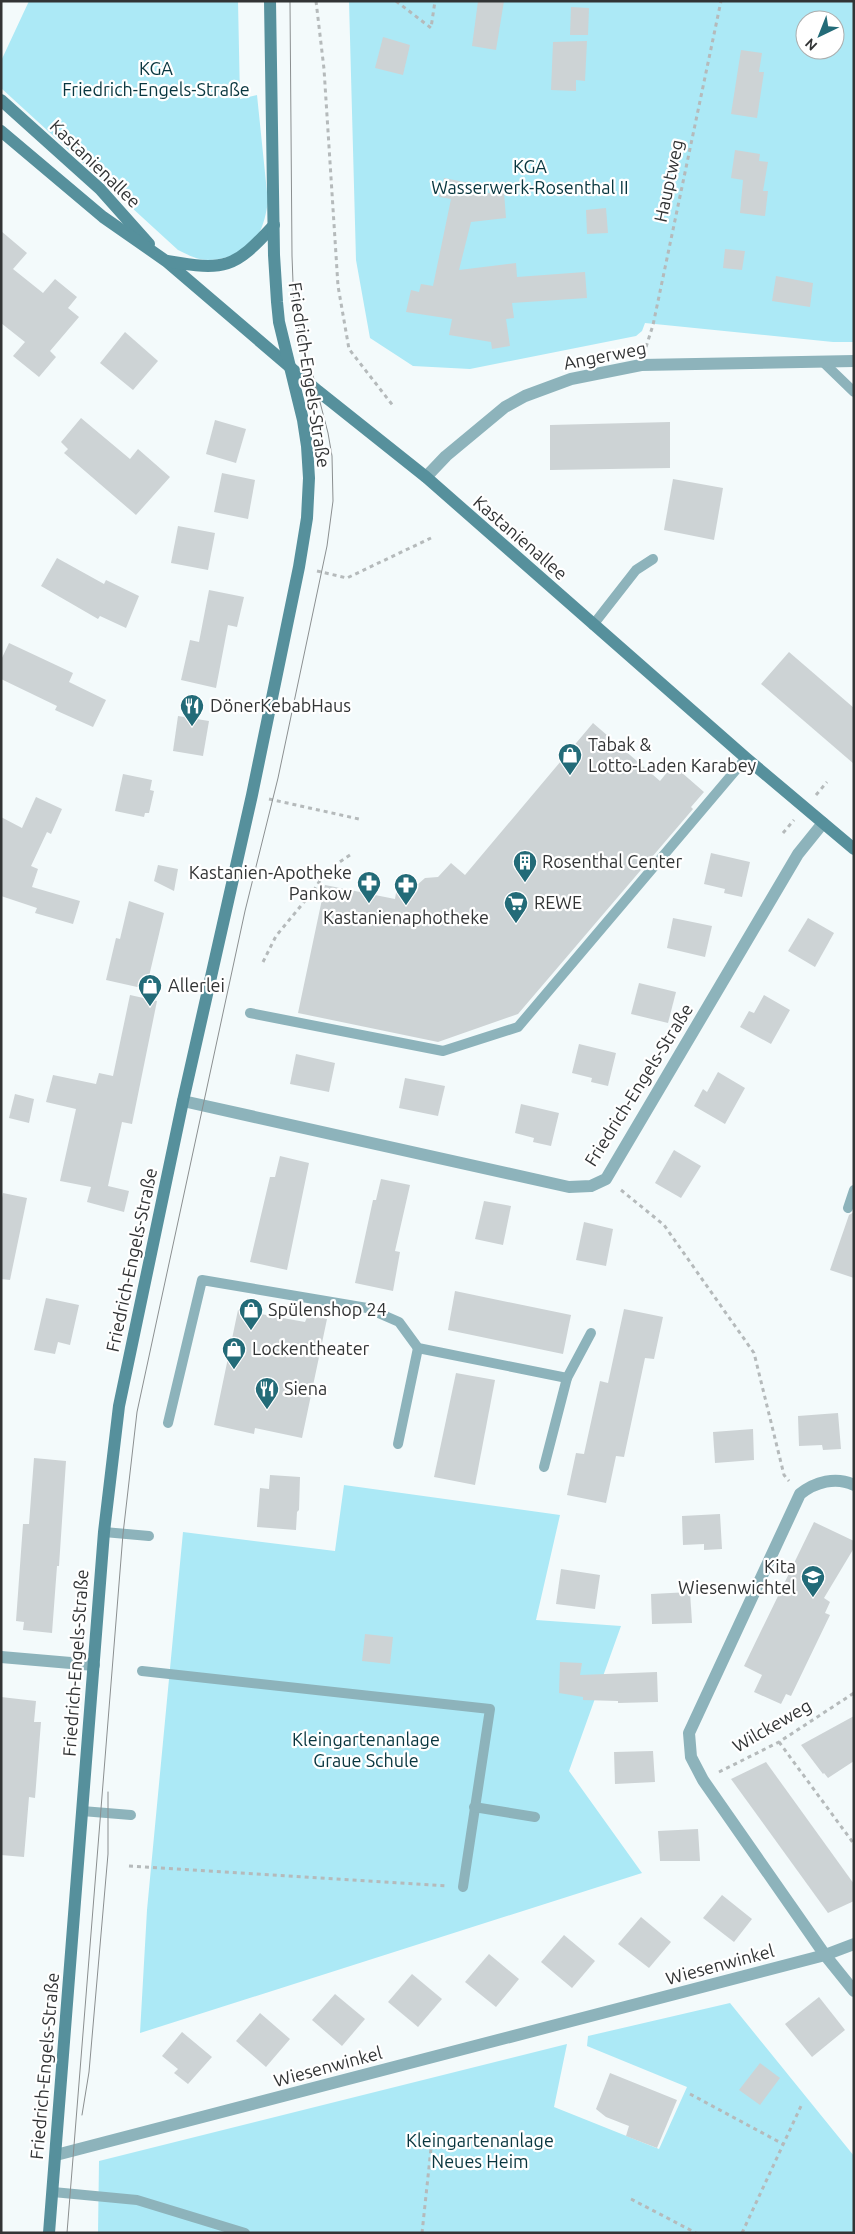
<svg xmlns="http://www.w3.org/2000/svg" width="855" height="2234" font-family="Ubuntu,sans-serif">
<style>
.green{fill:#ace9f6;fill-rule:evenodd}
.building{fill:#cdd3d5}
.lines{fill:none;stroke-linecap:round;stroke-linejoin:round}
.path{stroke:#b5babb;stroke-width:3;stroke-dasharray:4 4;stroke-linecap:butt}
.lane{stroke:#8db3bb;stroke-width:10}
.street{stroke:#8db3bb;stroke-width:12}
.secondary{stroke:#56909c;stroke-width:12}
.tram{stroke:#8b8f90;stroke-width:1}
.labels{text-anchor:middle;stroke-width:4.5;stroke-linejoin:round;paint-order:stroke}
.park-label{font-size:18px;fill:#08363f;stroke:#fff}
.street-label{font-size:18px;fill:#323435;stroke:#fff}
.poi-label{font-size:18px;fill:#323435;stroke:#fff;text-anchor:start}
</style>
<rect width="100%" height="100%" fill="#f3fafb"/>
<g class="green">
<path d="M29 1H238L240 99 257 95 268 202C266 213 264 225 258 235 249 253 219 263 200 259 193 258 185 253 178 250L1 88V61Z"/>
<path d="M349 1H854V342H833L645 323 642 331 636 336 470 369 413 366 370 338 356 260ZM805 20H835V50H805Z"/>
<polygon points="344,1485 560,1515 536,1620 621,1626 569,1771 642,1873 140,2033 147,1910 183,1532 335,1551"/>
<polygon points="730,2003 854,2156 854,2233 98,2233 99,2161 567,2044 554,2107 659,2149 687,2087 587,2046 588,2036"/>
</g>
<g class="building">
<polygon points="478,1 504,1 496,50 472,46"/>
<polygon points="571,7 589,8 588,35 570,35"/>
<polygon points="383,37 410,45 403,75 375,68"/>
<polygon points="587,41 585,81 576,80 576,91 551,90 553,42"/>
<polygon points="741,50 762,53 759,72 764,72 757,118 731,114"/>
<polygon points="735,150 760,154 759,161 768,162 763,191 768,191 765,216 740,213 743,180 731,178"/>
<polygon points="444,178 469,183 467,189 488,193 504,192 506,218 471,222 459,270 516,263 517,277 585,272 587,298 512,303 514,318 506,319 510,346 492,349 491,342 449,335 452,319 406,312 411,290 419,292 421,284 433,286 451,199 439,197"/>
<polygon points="606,208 608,233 587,234 586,210"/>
<polygon points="1,231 27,253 13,269 43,293 55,279 77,297 68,308 79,317 50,351 56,357 39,377 13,356 25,342 1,323"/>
<polygon points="725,249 745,251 742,270 723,268"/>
<polygon points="776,276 813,283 810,307 772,301"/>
<polygon points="125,332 158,361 133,390 100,363"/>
<polygon points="81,418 130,459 138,449 170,477 136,515 64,453 68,449 61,442"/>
<polygon points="215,420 246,429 236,463 206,454"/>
<polygon points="670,422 670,468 550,470 550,425"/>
<polygon points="222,473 255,480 248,519 214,512"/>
<polygon points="673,479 723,488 714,540 664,530"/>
<polygon points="178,526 215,533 208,570 171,563"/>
<polygon points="57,558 104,584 106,580 139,596 126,628 100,616 98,619 41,586"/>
<polygon points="209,590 244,597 237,627 228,625 216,688 181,680 190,640 199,642"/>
<polygon points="9,643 73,673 69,682 106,700 93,727 55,710 57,706 1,679 1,660"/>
<polygon points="789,652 854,708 854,764 761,684"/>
<polygon points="178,716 209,721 203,756 173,751"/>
<polygon points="593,723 660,781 673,765 704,792 691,807 693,809 518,1014 438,1042 298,1013 325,885 395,899 398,880 417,885 425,878 438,877 451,863 465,875"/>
<polygon points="123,774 152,780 150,790 154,791 149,813 145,813 144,817 115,811"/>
<polygon points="36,797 62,809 51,834 47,832 31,866 38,869 32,887 80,901 73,924 35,913 37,908 1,896 1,817 22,828"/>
<polygon points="711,853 750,862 742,897 724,893 725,889 704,884"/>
<polygon points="158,865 178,869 174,891 154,881"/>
<polygon points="129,901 164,913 146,989 106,980 116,938 120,939"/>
<polygon points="673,918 712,926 705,957 667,948"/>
<polygon points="808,918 834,933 815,967 788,951"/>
<polygon points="639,983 676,992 668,1023 631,1014"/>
<polygon points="130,995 157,1001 132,1124 122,1122 108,1186 129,1191 124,1212 87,1202 91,1187 60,1181 76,1109 46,1102 53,1075 96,1084 99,1073 113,1076"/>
<polygon points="764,995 790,1010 771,1044 740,1027 749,1011 754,1013"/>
<polygon points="579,1044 616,1053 608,1086 591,1082 592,1078 572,1073"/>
<polygon points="296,1054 335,1063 329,1092 290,1084"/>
<polygon points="718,1072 745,1088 725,1124 694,1106 703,1089 707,1092"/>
<polygon points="405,1078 445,1086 438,1116 399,1108"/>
<polygon points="15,1094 34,1099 29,1123 9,1118"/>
<polygon points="521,1104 559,1113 551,1146 533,1142 534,1138 515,1133"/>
<polygon points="674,1150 701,1166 681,1198 655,1183"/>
<polygon points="280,1156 309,1163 287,1270 250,1262 270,1177 275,1177"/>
<polygon points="381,1179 410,1185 395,1251 400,1252 393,1291 355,1283 373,1200 376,1200"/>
<polygon points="3,1193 27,1198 10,1280 1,1279 1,1203"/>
<polygon points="484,1201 511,1206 503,1245 475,1239"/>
<polygon points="854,1212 854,1278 830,1270 849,1215"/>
<polygon points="584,1222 613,1229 606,1266 576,1260"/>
<polygon points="455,1291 571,1315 563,1354 448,1330"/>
<polygon points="46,1298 79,1305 70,1345 58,1342 55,1354 34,1350"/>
<polygon points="624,1309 663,1317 654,1359 645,1358 624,1457 616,1456 606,1503 567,1495 576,1453 584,1454 600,1381 608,1383"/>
<polygon points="238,1310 305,1322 308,1315 327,1319 302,1438 255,1428 254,1434 214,1425"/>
<polygon points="456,1373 495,1380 475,1485 434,1477"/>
<polygon points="838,1413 841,1449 823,1450 822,1445 799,1446 798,1416"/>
<polygon points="753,1429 754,1460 715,1463 713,1432"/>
<polygon points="34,1458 66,1461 59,1566 57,1566 52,1633 23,1630 24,1622 16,1621 23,1524 29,1524"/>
<polygon points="270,1475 300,1477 299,1510 297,1512 296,1530 257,1527 260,1488 269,1489"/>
<polygon points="720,1514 722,1549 704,1550 704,1544 683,1545 682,1516"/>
<polygon points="814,1522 854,1541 854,1548 824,1598 830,1602 825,1613 830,1615 791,1696 786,1694 781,1704 754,1692 762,1675 744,1666"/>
<polygon points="561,1569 600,1575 595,1609 556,1604"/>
<polygon points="690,1592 692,1623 652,1624 651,1594"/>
<polygon points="365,1634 393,1637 390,1664 362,1661"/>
<polygon points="560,1662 582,1663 580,1675 657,1672 658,1702 618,1703 618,1701 583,1700 583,1697 559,1693"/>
<polygon points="1,1697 36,1701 34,1722 41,1722 35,1798 29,1797 24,1857 1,1855"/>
<polygon points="854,1716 854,1761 828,1778 824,1773 823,1774 801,1745"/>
<polygon points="653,1751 655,1782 615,1784 614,1752"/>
<polygon points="766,1762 854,1884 854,1901 828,1913 731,1779"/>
<polygon points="698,1829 700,1861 660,1861 658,1831"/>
<polygon points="722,1895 752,1919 734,1942 703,1918"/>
<polygon points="641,1917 671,1942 649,1968 618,1944"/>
<polygon points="564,1935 595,1961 572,1988 541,1962"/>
<polygon points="489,1954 519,1979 496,2007 465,1982"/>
<polygon points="412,1974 442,1999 418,2027 388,2002"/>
<polygon points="335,1994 365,2019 342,2046 312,2020"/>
<polygon points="819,1997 845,2030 812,2057 785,2024"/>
<polygon points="260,2013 290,2039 266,2067 236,2041"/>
<polygon points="182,2032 212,2057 188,2084 174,2073 178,2069 162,2056"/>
<polygon points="760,2063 780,2078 760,2105 739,2090"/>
<polygon points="610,2073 677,2100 657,2148 626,2136 629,2126 606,2117 596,2109"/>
</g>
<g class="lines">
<g class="path">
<polyline points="316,1 324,69 338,286 349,349 394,407"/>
<polyline points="396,1 431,28 435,1"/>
<polyline points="646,347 653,325 721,1"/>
<polyline points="317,571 347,578 431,538"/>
<polyline points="816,795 827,782"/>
<polyline points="269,799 359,819"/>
<polyline points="783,833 794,820"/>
<polyline points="263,962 276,936 314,890 326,871 353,853"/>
<polyline points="621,1190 664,1225 754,1353 784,1475 789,1481"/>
<polyline points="779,1742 854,1844"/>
<polyline points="719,1772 779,1742 854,1693"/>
<polyline points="129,1866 448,1886"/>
<polyline points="690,2094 783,2144"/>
<polyline points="631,2199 696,2233"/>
<polyline points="422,2233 432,2139"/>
<polyline points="742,2233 801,2106"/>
</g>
<g class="lane">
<polyline points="823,362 854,392"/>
<polyline points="593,625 636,570 653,559"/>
<polyline points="250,1013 443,1051 518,1027 746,758"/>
<polyline points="848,1208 854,1190"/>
<polyline points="168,1423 202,1280 367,1308 399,1322 418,1348 567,1378"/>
<polyline points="398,1444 418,1348"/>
<polyline points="544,1467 567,1378 591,1333"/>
<polyline points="104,1532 149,1536"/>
<polyline points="142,1671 490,1709 463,1887"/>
<polyline points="474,1807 535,1817"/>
<polyline points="82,1811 131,1815"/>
<polyline points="53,2192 137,2200 245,2233"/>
</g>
<g class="street">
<polyline points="426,477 446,456 505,407 525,396 571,379 641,365 854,361"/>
<polyline points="183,1101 569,1187 591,1186 606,1179 798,854 823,823"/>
<path d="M854 1485C836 1476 815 1482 800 1494L689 1733 691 1757 703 1780 825 1955 854 1991"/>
<polyline points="1,1657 94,1665"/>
<polyline points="56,2155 825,1955 854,1944"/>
</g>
<g class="secondary">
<polyline points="1,100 100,189 149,244"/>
<polyline points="1,131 103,217 166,261 318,391 426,477 746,758 854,849"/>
<path d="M167 261C225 271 234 269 274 225"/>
<polyline points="49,2233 104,1532 119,1406 183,1101 252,795 299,567 307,518 309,478 307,446 303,420 279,322 277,302 274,255 270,1"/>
</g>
<g class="tram">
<polyline points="82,2115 89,2072 108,1854 108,1792"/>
<polyline points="67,2233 123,1534 137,1412 245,911 278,778 327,546 333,501 332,456 328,433 314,379 300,335 294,309 292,256 290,1"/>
</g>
</g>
<defs>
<g id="restaurant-pin" transform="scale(1.25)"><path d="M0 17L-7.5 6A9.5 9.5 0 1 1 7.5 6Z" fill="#236b78" stroke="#fff"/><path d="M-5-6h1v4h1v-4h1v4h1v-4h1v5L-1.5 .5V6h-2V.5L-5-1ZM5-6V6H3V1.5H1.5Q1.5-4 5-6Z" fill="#fff"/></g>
<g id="shop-pin" transform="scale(1.25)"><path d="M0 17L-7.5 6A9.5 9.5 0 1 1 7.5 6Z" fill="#236b78" stroke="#fff"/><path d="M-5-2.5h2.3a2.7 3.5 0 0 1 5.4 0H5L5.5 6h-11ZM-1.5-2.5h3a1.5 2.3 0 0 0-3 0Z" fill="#fff"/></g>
<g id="building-pin" transform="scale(1.25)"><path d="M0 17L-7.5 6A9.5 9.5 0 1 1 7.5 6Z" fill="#236b78" stroke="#fff"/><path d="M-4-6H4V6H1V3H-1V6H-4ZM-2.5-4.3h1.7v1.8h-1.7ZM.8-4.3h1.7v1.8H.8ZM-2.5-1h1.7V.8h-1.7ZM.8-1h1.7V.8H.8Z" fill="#fff"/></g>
<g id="pharmacy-pin" transform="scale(1.25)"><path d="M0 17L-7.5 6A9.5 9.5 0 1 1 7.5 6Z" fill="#236b78" stroke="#fff"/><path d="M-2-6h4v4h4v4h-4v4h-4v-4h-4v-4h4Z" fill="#fff"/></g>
<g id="supermarket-pin" transform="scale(1.25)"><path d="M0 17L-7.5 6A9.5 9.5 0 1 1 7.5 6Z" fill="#236b78" stroke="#fff"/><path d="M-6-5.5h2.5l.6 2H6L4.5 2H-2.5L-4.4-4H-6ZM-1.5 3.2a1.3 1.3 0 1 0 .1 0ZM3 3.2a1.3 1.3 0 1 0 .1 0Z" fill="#fff"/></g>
<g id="school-pin" transform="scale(1.25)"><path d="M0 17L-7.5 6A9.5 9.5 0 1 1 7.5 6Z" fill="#236b78" stroke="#fff"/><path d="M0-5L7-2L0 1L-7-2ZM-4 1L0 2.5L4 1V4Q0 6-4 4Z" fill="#fff"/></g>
</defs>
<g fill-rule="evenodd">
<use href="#restaurant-pin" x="192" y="706"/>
<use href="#shop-pin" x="570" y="755"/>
<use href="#building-pin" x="525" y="862"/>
<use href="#pharmacy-pin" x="369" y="883"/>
<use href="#pharmacy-pin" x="406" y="885"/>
<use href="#supermarket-pin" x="516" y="903"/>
<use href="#shop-pin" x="150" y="986"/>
<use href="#shop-pin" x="251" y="1310"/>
<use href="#shop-pin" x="234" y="1349"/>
<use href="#restaurant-pin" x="267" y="1389"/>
<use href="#school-pin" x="813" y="1577"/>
</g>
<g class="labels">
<g class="park-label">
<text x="156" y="75">KGA<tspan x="156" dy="21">Friedrich-Engels-Straße</tspan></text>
<text x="530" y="173">KGA<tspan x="530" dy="21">Wasserwerk-Rosenthal II</tspan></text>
<text x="366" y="1746">Kleingartenanlage<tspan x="366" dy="21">Graue Schule</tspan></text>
<text x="480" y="2147">Kleingartenanlage<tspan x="480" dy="21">Neues Heim</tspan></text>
</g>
<g class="street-label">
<text transform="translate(95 164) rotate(44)" y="6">Kastanienallee</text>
<text transform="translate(669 181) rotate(-78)" y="6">Hauptweg</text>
<text transform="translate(605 356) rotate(-11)" y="6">Angerweg</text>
<text transform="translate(309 375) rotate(81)" y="6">Friedrich-Engels-Straße</text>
<text transform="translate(520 538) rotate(41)" y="6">Kastanienallee</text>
<text transform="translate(639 1085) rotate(-58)" y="6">Friedrich-Engels-Straße</text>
<text transform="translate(132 1260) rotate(-78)" y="6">Friedrich-Engels-Straße</text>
<text transform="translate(76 1663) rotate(-86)" y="6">Friedrich-Engels-Straße</text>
<text transform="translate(772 1726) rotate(-30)" y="6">Wilckeweg</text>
<text transform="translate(720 1965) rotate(-15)" y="6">Wiesenwinkel</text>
<text transform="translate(45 2066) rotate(-85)" y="6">Friedrich-Engels-Straße</text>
<text transform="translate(328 2067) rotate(-15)" y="6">Wiesenwinkel</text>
</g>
<g class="poi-label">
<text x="210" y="712">DönerKebabHaus</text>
<text x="588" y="751">Tabak &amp;<tspan x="588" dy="21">Lotto-Laden Karabey</tspan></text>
<text x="542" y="868">Rosenthal Center</text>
<text x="352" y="879" text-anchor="end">Kastanien-Apotheke<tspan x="352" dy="21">Pankow</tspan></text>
<text x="534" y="909">REWE</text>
<text x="406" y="924" text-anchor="middle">Kastanienaphotheke</text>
<text x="168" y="992">Allerlei</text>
<text x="268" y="1316">Spülenshop 24</text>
<text x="252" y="1355">Lockentheater</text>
<text x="284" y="1395">Siena</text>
<text x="796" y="1573" text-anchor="end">Kita<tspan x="796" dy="21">Wiesenwichtel</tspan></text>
</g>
</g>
<rect width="855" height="2234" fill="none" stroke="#323435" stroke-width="5"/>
<g transform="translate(820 35) rotate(223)"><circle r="24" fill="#ffffff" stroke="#adaeae"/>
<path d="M0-4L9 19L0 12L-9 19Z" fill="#236b78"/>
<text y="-8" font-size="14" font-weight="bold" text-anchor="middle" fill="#323435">N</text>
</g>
</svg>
